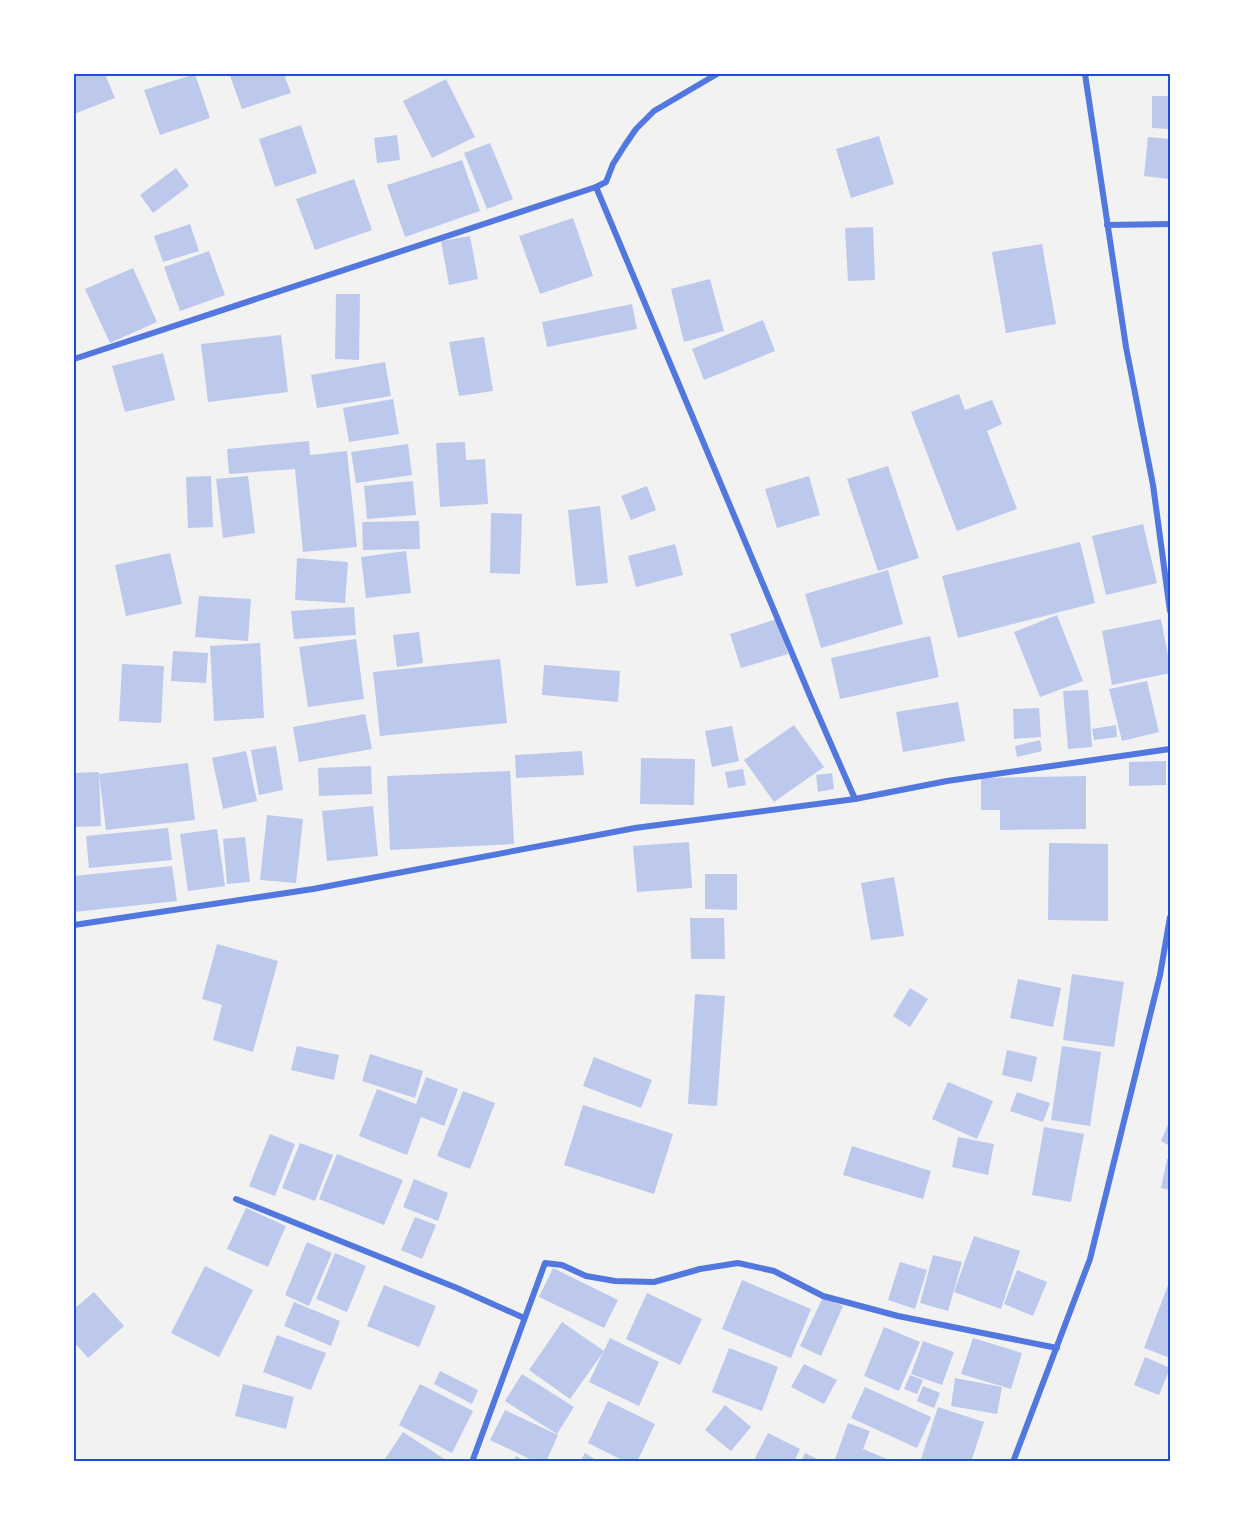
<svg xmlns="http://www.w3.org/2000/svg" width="1244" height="1535" font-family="'Varela Round',sans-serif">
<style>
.building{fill:#bdc9ec}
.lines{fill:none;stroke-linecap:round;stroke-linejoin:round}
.minor{stroke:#5277de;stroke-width:6}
.neatline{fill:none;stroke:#1d4ed8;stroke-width:2}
</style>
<rect width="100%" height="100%" fill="#f2f2f2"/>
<g class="building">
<polygon points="74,74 105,74 115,98 74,114"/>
<polygon points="195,74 210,118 160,135 144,90"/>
<polygon points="238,74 284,74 291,93 242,109 230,76"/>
<polygon points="446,79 475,137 432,158 403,101"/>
<polygon points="1152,96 1170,96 1170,129 1152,128"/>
<polygon points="301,125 317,173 275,187 259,139"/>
<polygon points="397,135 400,160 377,163 374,138"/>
<polygon points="879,136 894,184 851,198 836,149"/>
<polygon points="1148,137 1170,139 1170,179 1144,176"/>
<polygon points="490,143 513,199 487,209 464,153"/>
<polygon points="462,160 480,211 405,237 387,185"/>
<polygon points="176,168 189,186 153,213 140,195"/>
<polygon points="354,179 372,230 315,250 296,199"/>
<polygon points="573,218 593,276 540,294 519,236"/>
<polygon points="190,224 199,251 163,262 154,236"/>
<polygon points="873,227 875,280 848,281 845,228"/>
<polygon points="470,236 478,279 449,285 441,241"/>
<polygon points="1042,244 1056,324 1006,333 992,252"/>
<polygon points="209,251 225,295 180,311 164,267"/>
<polygon points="133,268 157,322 110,343 85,289"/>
<polygon points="710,279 724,331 684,342 671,289"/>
<polygon points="336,294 360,294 359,360 335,359"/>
<polygon points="632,304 637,329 547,347 542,322"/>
<polygon points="763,320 775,351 704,380 692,349"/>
<polygon points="281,335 288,392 208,402 201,344"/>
<polygon points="484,337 493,391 459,396 449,342"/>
<polygon points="163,353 175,400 125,412 112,366"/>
<polygon points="385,362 391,396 317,408 311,375"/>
<polygon points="959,394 965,410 992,400 1002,424 987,431 1017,509 957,531 911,412"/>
<polygon points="393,399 399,434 349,442 343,408"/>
<polygon points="309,441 310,455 347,451 357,547 303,552 295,469 229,474 227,449"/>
<polygon points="465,442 466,460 485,459 488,504 440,507 436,443"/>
<polygon points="408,444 412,475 356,483 351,452"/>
<polygon points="888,466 919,558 878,571 847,479"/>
<polygon points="211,476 213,527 188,528 186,477"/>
<polygon points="248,476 255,533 223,538 216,479"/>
<polygon points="809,476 820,515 777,528 765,489"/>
<polygon points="413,481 416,515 367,519 364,486"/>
<polygon points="647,486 656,510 631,520 621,496"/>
<polygon points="600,506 608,583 576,586 568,510"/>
<polygon points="491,513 522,514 520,574 490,573"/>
<polygon points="419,521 420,549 363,550 362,522"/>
<polygon points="1143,524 1157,583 1106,595 1092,536"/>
<polygon points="1080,542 1095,603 958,638 942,576"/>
<polygon points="675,544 683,575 636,587 628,556"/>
<polygon points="406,551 411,593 366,598 361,557"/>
<polygon points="170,553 182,604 126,616 115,565"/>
<polygon points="297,558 348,562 345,603 295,600"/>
<polygon points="888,570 903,624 821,648 805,594"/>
<polygon points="199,596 251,599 248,641 195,637"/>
<polygon points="354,607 356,635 294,639 291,611"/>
<polygon points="1057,615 1083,681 1040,697 1014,632"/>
<polygon points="777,619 788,654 741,668 730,634"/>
<polygon points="1161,619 1170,666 1170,673 1112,685 1102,631"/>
<polygon points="419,632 423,663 397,667 393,635"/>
<polygon points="930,636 939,677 840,699 831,658"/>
<polygon points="356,639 364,699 308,707 299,647"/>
<polygon points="260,643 264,718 214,721 210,646"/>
<polygon points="173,651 208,653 206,683 171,681"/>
<polygon points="500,659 507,723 380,736 373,672"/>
<polygon points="122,664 164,666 161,723 119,721"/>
<polygon points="544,665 620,671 618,702 542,695"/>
<polygon points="1147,681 1159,732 1122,741 1109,689"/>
<polygon points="1088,690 1092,747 1068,749 1063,691"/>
<polygon points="958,702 965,741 903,752 896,712"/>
<polygon points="1039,708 1041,737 1014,739 1013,709"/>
<polygon points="365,714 372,749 299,762 293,727"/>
<polygon points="794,725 824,767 774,802 744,760"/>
<polygon points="1116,725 1117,737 1094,740 1092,729"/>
<polygon points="732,726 739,761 712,767 705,731"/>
<polygon points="1040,740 1042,751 1017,757 1015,746"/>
<polygon points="276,746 283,790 259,795 251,750"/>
<polygon points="246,751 257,801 223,809 212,758"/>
<polygon points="582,751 584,775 516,778 515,755"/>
<polygon points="641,758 695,759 694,805 640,804"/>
<polygon points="1166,761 1166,785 1129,786 1129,762"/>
<polygon points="188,763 195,820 106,830 99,774"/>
<polygon points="371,766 372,794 319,796 318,768"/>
<polygon points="743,769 746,785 728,788 725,772"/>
<polygon points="510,771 514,844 390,850 387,776"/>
<polygon points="99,772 101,826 74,827 74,773"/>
<polygon points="832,773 834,789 818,792 816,775"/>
<polygon points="1086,776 1086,829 1000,830 1000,810 981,810 981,778"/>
<polygon points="373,806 378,856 327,861 322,811"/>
<polygon points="267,815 303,819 296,883 260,880"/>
<polygon points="168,828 172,860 89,868 86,836"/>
<polygon points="217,829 225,886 188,891 180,834"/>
<polygon points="245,837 250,882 227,884 223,839"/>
<polygon points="689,842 692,888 637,892 633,846"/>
<polygon points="1049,843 1108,844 1108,921 1048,920"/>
<polygon points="172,866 177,901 74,912 74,876"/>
<polygon points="705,874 737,874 737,910 705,909"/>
<polygon points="894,877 904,936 871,940 861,883"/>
<polygon points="690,918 724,918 725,959 691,959"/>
<polygon points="217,944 278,961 253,1052 213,1040 222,1005 202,999"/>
<polygon points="1072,974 1124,982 1114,1047 1063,1040"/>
<polygon points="1018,979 1061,988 1053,1027 1010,1018"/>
<polygon points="910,988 928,999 910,1027 893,1016"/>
<polygon points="695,994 725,996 717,1106 688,1104"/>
<polygon points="297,1046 339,1055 334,1080 291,1070"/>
<polygon points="1062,1046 1101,1052 1090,1126 1051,1120"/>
<polygon points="1007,1050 1037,1057 1032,1082 1002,1075"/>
<polygon points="370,1054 423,1071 415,1098 362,1081"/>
<polygon points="594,1057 652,1080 641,1108 583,1086"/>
<polygon points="426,1077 458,1089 444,1126 421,1117 407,1155 359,1136 377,1089 416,1104"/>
<polygon points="948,1082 993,1101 977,1139 932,1119"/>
<polygon points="463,1091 495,1103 470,1169 437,1156"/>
<polygon points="1017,1092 1050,1103 1043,1122 1010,1111"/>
<polygon points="583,1105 673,1134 654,1194 564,1165"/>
<polygon points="1170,1120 1170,1146 1161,1141"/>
<polygon points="1044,1127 1084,1134 1071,1202 1032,1195"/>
<polygon points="270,1134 295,1144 275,1196 249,1186"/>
<polygon points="958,1137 994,1144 988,1175 952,1167"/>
<polygon points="300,1143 333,1155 315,1201 282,1188"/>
<polygon points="852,1146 931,1171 923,1199 843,1175"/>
<polygon points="337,1154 403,1180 384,1225 319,1199"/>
<polygon points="1167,1159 1170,1159 1170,1190 1161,1188"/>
<polygon points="414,1179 448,1193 438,1221 403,1207"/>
<polygon points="246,1208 286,1226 268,1267 227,1249"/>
<polygon points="415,1217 436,1225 422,1259 401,1250"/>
<polygon points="974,1236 1020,1251 1001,1309 954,1292"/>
<polygon points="307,1242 332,1253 309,1306 285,1295"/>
<polygon points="335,1253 366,1266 347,1312 316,1299"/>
<polygon points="933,1255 962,1262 948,1311 920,1303"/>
<polygon points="900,1262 927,1270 915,1309 888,1300"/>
<polygon points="205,1266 253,1290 219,1357 171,1333"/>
<polygon points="553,1268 618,1300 604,1328 539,1297"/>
<polygon points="1017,1270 1047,1282 1033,1316 1004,1304"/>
<polygon points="742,1280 811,1309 791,1358 722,1329"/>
<polygon points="1170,1280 1170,1358 1144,1348"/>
<polygon points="384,1285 436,1306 419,1347 367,1326"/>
<polygon points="94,1292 124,1326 88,1358 74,1342 74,1309"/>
<polygon points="647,1293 702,1319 680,1365 626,1339"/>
<polygon points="823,1297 843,1306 821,1356 800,1346"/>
<polygon points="294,1302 340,1321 331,1346 284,1326"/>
<polygon points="562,1322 604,1351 570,1399 529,1370"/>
<polygon points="884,1327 920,1342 899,1391 864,1376"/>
<polygon points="277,1335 326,1353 311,1390 263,1372"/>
<polygon points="610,1338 659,1362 639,1406 589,1382"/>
<polygon points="973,1338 1022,1353 1011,1389 961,1374"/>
<polygon points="923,1341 954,1352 942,1385 911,1374"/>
<polygon points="729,1348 778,1367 762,1411 712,1392"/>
<polygon points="1145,1357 1170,1368 1159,1395 1134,1385"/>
<polygon points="804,1364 837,1380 824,1404 791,1387"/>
<polygon points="440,1371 478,1390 472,1404 434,1384"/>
<polygon points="522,1374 574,1407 557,1434 505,1401"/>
<polygon points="910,1375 923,1380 917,1394 904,1389"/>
<polygon points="955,1378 1002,1387 997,1414 951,1406"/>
<polygon points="243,1384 294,1397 286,1429 235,1416"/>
<polygon points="420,1384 473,1411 452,1453 399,1425"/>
<polygon points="923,1386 940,1393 934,1408 917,1401"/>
<polygon points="865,1387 931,1417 917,1448 851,1418"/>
<polygon points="608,1401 655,1424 637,1462 626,1462 588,1443"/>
<polygon points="725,1405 751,1427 731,1451 705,1430"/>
<polygon points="938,1407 984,1422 971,1462 920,1462"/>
<polygon points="505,1410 558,1435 546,1462 536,1462 490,1440"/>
<polygon points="848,1423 870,1431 863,1449 894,1462 834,1462"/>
<polygon points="403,1432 449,1462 389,1462 385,1459"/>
<polygon points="768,1433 800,1449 794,1462 753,1462"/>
<polygon points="585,1453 599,1462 580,1462"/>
<polygon points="805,1453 823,1462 801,1462"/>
<polygon points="516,1456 526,1462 513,1462"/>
</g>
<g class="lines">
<g class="minor">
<polyline points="717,74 654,111 636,129 625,145 613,164 606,182 596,187 810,696 855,799"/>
<polyline points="1085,74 1126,347 1153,485 1170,611"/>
<polyline points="1107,225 1170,224"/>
<polyline points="74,359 596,187"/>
<polyline points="74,925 313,889 635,828 855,799 947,781 1170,749"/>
<polyline points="236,1199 457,1288 524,1318"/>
<polyline points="472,1462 545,1263 562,1265 586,1276 615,1281 654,1282 700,1269 738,1263 774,1271 823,1296 898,1316 1057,1348"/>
<polyline points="1013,1462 1090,1259 1160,975 1170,917"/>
</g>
</g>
<rect width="1244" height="1535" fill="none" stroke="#ffffff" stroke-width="150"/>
<rect x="75" y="75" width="1094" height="1385" class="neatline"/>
</svg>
